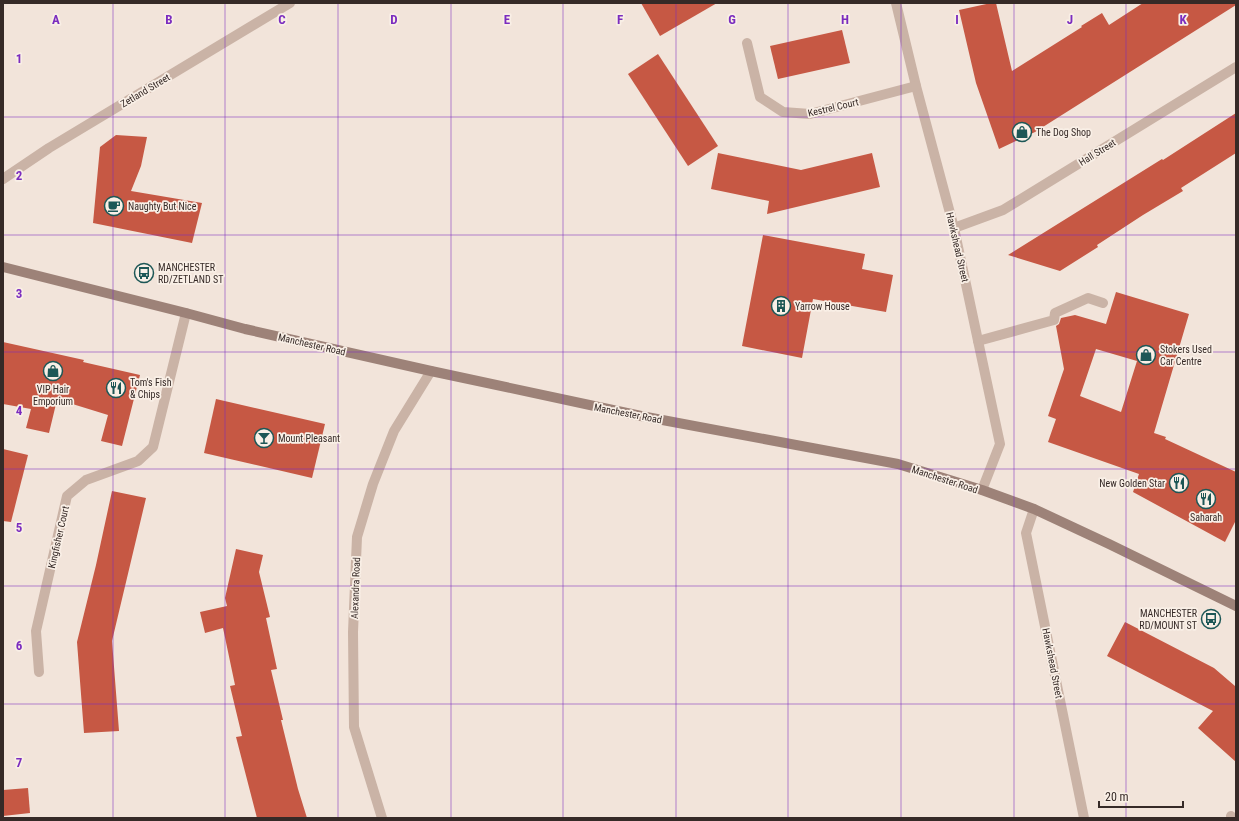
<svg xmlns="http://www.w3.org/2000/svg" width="1239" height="821" font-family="'Roboto Condensed',sans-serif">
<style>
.building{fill:#c65844;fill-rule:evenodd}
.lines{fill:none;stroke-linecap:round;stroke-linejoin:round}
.lane{stroke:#cab3a6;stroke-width:10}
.street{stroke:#cab3a6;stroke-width:10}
.secondary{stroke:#9d8278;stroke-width:10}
.grid{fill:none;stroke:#7b2cbf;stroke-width:1;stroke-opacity:0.55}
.labels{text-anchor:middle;stroke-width:3.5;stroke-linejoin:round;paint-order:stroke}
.street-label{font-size:10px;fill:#362a27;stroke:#f9efe6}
.poi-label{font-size:10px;fill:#362a27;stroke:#f9efe6;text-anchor:start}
.grid-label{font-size:13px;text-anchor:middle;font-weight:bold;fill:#7b2cbf;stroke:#f9efe6;stroke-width:3.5;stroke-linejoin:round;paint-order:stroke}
</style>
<rect width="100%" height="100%" fill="#f2e4da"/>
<g class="building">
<polygon points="641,3 717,3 660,36"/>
<polygon points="991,3 996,3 1012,71 1082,27 1081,26 1102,13 1109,25 1143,3 1236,3 1236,5 1035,132 999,149 976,83 959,10"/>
<polygon points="842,30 850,63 778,79 770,46"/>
<polygon points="658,54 718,146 688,166 628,74"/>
<polygon points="1236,113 1236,153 1181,188 1183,191 1143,215 1097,245 1098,247 1060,271 1008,255 1162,159 1163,160"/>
<polygon points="116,135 147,137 141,166 131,191 202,203 192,243 93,223 100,147"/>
<polygon points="718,153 801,170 872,153 880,187 767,214 769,201 711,189"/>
<polygon points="763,235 865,254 862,269 893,275 886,312 813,299 802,358 742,346"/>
<path d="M1116 292 1189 314 1154 433 1166 437 1165 439 1236 472V520L1225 542 1133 492 1139 474 1048 442 1056 419 1048 416 1064 369 1056 326 1059 324 1061 318 1075 315 1106 324ZM1096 349 1137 361 1121 412 1080 396Z"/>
<polygon points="3,342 84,360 83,362 140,375 122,446 101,441 108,415 66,402 65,406 56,404 49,433 26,428 31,409 3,404"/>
<polygon points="216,399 325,424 312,478 204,453"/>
<polygon points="3,449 28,455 11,522 3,521"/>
<polygon points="112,491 146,498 112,641 119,731 84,733 77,642 96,565"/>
<polygon points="236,549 263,555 259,572 270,617 266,618 277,669 271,670 283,720 281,720 298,789 307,818 257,818 236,737 242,736 230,686 235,685 223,628 205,633 200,612 227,606 225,598"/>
<polygon points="1125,622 1214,668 1235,686 1236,685 1236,762 1198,728 1213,711 1107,656"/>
<polygon points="28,788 30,813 3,816 3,790"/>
</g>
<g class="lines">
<g class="lane">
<polyline points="978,341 1054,320 1055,313 1088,298 1103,303"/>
<polyline points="1231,816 1232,818"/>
</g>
<g class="street">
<polyline points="896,3 916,86 954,228 1000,444 982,490"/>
<polyline points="747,43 760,97 783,112 810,114 916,86"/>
<polyline points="3,179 49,148 290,3"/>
<polyline points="954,228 1003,210 1236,67"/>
<polyline points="1034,509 1026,533 1084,818"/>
<polyline points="39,672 36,631 67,496 86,480 138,461 153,447 186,313"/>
<polyline points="382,818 354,727 353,632 357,537 373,484 394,431 431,371"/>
</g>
<polyline class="secondary" points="3,267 186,313 245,329 431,371 641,416 898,464 982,490 1034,509 1109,544 1236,606"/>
</g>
<path class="grid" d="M113 3V818M225 3V818M338 3V818M451 3V818M563 3V818M676 3V818M788 3V818M901 3V818M1014 3V818M1126 3V818M3 117H1236M3 235H1236M3 352H1236M3 469H1236M3 586H1236M3 704H1236"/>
<defs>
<g id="shop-ring" transform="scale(1)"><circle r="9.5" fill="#f9efe6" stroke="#1d5756" stroke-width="1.5"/><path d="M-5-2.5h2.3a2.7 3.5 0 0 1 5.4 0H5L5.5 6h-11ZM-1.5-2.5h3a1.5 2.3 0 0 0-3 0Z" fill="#1d5756"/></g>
<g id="cafe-ring" transform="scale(1)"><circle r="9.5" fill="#f9efe6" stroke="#1d5756" stroke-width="1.5"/><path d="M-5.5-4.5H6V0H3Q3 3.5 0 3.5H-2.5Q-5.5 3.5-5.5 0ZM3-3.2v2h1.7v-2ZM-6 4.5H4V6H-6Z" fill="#1d5756"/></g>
<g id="bus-ring" transform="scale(1)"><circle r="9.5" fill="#f9efe6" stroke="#1d5756" stroke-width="1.5"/><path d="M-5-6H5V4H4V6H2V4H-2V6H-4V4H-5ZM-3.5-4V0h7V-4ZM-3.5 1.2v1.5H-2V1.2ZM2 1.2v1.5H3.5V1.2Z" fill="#1d5756"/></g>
<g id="building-ring" transform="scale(1)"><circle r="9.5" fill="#f9efe6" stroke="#1d5756" stroke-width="1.5"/><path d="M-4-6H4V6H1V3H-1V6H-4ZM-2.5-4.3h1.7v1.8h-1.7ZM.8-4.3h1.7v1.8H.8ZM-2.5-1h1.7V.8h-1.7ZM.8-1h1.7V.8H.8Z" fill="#1d5756"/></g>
<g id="restaurant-ring" transform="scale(1)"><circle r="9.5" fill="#f9efe6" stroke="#1d5756" stroke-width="1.5"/><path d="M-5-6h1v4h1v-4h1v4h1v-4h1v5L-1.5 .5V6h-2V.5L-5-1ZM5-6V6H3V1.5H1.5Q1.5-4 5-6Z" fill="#1d5756"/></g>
<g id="bar-ring" transform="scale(1)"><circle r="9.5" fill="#f9efe6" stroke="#1d5756" stroke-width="1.5"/><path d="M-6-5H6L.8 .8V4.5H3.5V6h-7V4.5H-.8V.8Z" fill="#1d5756"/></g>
</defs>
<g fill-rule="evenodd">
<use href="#shop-ring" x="1022" y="132"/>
<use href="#cafe-ring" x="114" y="206"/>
<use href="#bus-ring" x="144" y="273"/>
<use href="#building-ring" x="781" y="306"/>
<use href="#shop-ring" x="1146" y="355"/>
<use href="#shop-ring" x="53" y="371"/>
<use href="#restaurant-ring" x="116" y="388"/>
<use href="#bar-ring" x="264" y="438"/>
<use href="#restaurant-ring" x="1179" y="483"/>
<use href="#restaurant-ring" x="1206" y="499"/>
<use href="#bus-ring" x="1211" y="619"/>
</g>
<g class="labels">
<g class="street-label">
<text transform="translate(145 90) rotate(-31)" y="4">Zetland Street</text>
<text transform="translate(833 107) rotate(-13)" y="4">Kestrel Court</text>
<text transform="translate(1097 152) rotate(-32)" y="4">Hall Street</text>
<text transform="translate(958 247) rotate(77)" y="4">Hawkshead Street</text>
<text transform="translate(312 344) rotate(13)" y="4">Manchester Road</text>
<text transform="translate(628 413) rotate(11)" y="4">Manchester Road</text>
<text transform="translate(945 479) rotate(18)" y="4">Manchester Road</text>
<text transform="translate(58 537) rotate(-77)" y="4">Kingfisher Court</text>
<text transform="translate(355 588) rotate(-88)" y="4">Alexandra Road</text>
<text transform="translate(1053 663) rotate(79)" y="4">Hawkshead Street</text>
</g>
<g class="poi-label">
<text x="1036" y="136">The Dog Shop</text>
<text x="128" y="210">Naughty But Nice</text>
<text x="158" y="271">MANCHESTER<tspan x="158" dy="12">RD/ZETLAND ST</tspan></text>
<text x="795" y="310">Yarrow House</text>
<text x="1160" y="353">Stokers Used<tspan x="1160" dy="12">Car Centre</tspan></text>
<text x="130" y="386">Tom's Fish<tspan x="130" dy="12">&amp; Chips</tspan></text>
<text x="53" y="393" text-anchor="middle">VIP Hair<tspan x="53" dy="12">Emporium</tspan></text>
<text x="278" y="442">Mount Pleasant</text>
<text x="1165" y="487" text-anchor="end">New Golden Star</text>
<text x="1206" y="521" text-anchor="middle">Saharah</text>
<text x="1197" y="617" text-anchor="end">MANCHESTER<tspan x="1197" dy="12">RD/MOUNT ST</tspan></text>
</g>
</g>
<g class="grid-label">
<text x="56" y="24">A</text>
<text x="169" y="24">B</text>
<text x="282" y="24">C</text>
<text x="394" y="24">D</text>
<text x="507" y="24">E</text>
<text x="620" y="24">F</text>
<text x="732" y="24">G</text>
<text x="845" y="24">H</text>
<text x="957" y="24">I</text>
<text x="1070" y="24">J</text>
<text x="1183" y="24">K</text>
<text x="19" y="63">1</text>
<text x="19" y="180">2</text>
<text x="19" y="298">3</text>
<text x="19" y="415">4</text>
<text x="19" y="532">5</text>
<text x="19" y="650">6</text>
<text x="19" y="767">7</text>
</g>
<rect width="1239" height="821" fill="none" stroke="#362a27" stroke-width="8"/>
<path d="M1099 801v6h84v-6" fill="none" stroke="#362a27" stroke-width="2"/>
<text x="1105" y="801" font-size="12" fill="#362a27" stroke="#f9efe6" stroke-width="3" paint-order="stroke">20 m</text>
</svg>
